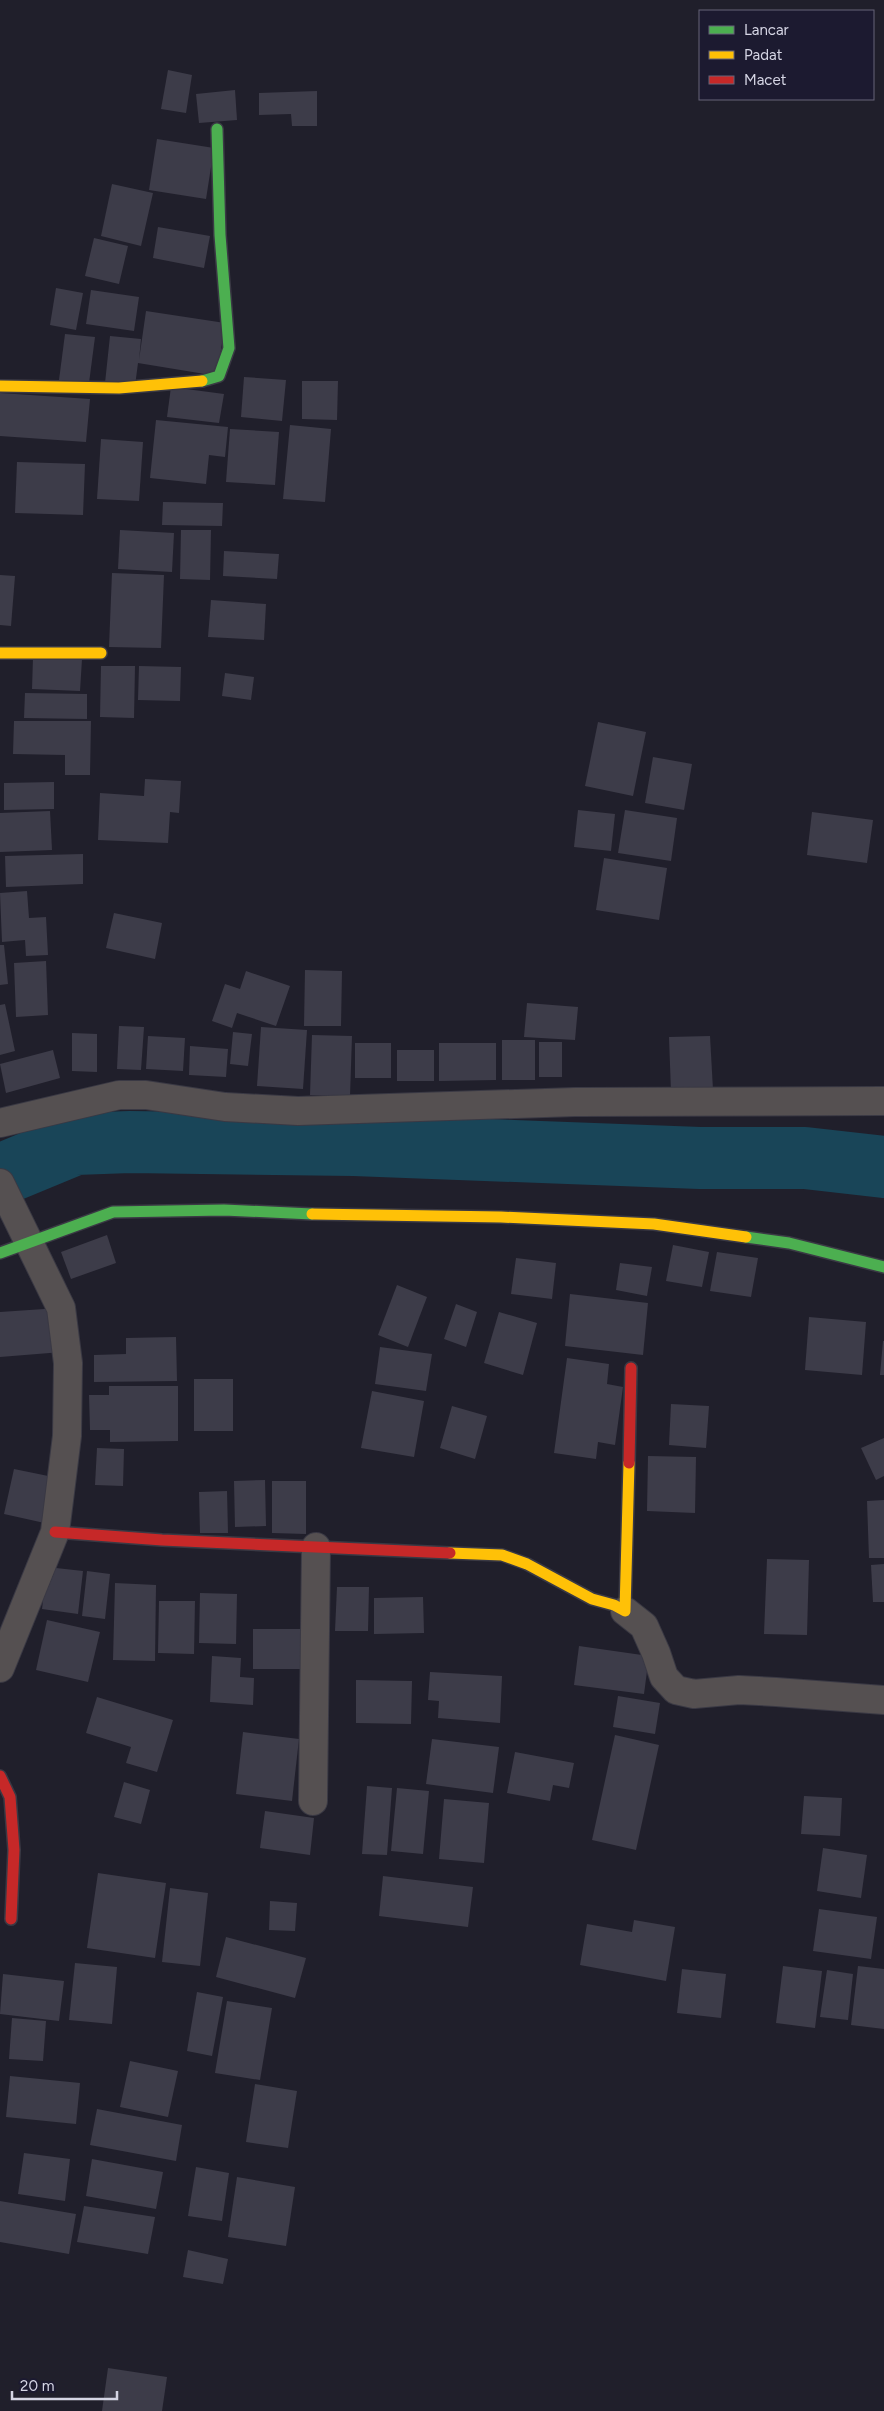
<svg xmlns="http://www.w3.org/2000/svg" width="884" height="2411" font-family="Figtree,sans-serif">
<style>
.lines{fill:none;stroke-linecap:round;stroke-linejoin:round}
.river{stroke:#194558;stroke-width:62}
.building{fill:#3d3c49}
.street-casing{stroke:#3a3944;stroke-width:30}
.fast-casing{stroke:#3a3944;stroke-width:14}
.slow-casing{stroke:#3a3944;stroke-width:14}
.jam-casing{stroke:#3a3944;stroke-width:14}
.street{stroke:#555051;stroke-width:28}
.fast{stroke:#4caf50;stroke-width:11}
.slow{stroke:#ffc107;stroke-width:11}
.jam{stroke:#c62828;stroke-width:11}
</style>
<rect width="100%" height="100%" fill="#201f2b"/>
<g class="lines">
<polyline class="river" points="0,1175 75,1144 130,1142 354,1145 700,1158 805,1158 884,1167"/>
</g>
<g class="building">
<polygon points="168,70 192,75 186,113 161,109"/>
<polygon points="235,90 237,120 199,123 196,94"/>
<polygon points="317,91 317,126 292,126 291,114 259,115 259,93"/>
<polygon points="157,139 214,148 206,199 149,190"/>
<polygon points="112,184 153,193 141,246 101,236"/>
<polygon points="158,227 210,236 204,268 153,258"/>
<polygon points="94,238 128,246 119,284 85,276"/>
<polygon points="56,288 83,293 76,330 50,325"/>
<polygon points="91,290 139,297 134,331 86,324"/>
<polygon points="146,311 225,323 217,376 138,363 135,386 105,383 110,336 141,339 139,360"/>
<polygon points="65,334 95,337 89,383 59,380"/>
<polygon points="244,377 286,380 282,421 241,417"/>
<polygon points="302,381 338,381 337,420 302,419"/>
<polygon points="171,387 224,394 219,423 167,417"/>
<polygon points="0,393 90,399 86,442 0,436"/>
<polygon points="156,420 228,427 225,457 209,455 206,484 150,478"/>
<polygon points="290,425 331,429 325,502 283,499"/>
<polygon points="230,429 279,432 275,485 226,482"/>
<polygon points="101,439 143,442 139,501 97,499"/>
<polygon points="17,462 85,464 83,515 15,513"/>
<polygon points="163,502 223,503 222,526 162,525"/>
<polygon points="120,530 174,533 172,572 118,569"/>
<polygon points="181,530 211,530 210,580 180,579"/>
<polygon points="224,551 279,554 277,579 223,576"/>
<polygon points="112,573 164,575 161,648 109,647"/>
<polygon points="0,575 15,576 11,626 0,625"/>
<polygon points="211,600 266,604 264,640 208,637"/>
<polygon points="33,658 82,659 80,691 32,689"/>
<polygon points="101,666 135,666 134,718 100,717"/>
<polygon points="139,666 181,667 180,701 138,700"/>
<polygon points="225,673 254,677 251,700 222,696"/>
<polygon points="25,693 87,694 87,719 24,718"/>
<polygon points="14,721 91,721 90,775 65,775 65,755 13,754"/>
<polygon points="598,722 646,732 633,796 585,786"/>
<polygon points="653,757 692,764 684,810 645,803"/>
<polygon points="145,779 181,781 179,813 170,812 168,843 98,840 100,793 144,796"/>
<polygon points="54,782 54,809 4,810 4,783"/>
<polygon points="578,810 615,814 611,851 574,847"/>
<polygon points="625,810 677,818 671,861 618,853"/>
<polygon points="50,811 52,850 0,852 0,813"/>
<polygon points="812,812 873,820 867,863 807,855"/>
<polygon points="83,854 83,884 6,887 5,856"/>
<polygon points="604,858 667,868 659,920 596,910"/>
<polygon points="27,891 29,918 46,917 48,955 26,956 25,940 2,942 0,893"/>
<polygon points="114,913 162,923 155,959 106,948"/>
<polygon points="0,945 4,945 8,984 0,985"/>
<polygon points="46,961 48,1015 16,1017 14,963"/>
<polygon points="305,970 342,971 341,1026 304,1026"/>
<polygon points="246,971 290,986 276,1026 237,1013 232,1028 212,1021 225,984 240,989"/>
<polygon points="527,1003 578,1007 575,1040 524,1037"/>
<polygon points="5,1004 15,1051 0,1055 0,1005"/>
<polygon points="119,1026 144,1027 141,1070 117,1069"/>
<polygon points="261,1027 307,1030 303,1089 257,1086"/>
<polygon points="233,1032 252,1034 248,1066 230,1064"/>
<polygon points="72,1033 97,1034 97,1072 72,1071"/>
<polygon points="312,1035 352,1036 350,1096 310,1095"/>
<polygon points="148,1036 185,1038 183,1071 146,1069"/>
<polygon points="710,1036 713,1090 671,1092 669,1037"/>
<rect x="502" y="1040" width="33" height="40"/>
<rect x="539" y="1042" width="23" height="35"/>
<rect x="355" y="1043" width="36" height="35"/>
<polygon points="439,1043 496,1043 496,1080 439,1081"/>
<polygon points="190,1046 228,1049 226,1077 189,1075"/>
<polygon points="53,1050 60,1078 6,1093 0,1064"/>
<rect x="397" y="1050" width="37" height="31"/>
<polygon points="107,1235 116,1263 71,1279 61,1252"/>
<polygon points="673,1245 709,1252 702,1287 666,1281"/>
<polygon points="717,1252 758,1258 751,1297 710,1291"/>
<polygon points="516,1258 556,1263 552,1299 511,1294"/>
<polygon points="620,1263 652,1267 647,1296 616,1290"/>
<polygon points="397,1285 427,1297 408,1347 378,1335"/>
<polygon points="570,1294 648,1303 643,1355 565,1346"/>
<polygon points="456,1304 477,1312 466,1347 444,1339"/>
<polygon points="59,1308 62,1352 0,1357 0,1312"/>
<polygon points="499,1312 537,1323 523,1375 484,1363"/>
<polygon points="809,1317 866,1322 862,1375 805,1370"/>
<polygon points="176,1337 177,1381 94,1382 94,1355 126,1354 126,1338"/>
<polygon points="883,1341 884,1341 884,1375 880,1375"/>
<polygon points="380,1347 432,1354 426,1391 375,1384"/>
<polygon points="567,1358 609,1364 607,1384 623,1387 615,1445 598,1442 596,1459 554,1453"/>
<rect x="194" y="1379" width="39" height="52"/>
<polygon points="109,1386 178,1386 178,1441 110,1442 110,1430 90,1430 89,1395 109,1395"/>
<polygon points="372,1391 424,1401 414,1457 361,1448"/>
<polygon points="671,1404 709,1406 706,1448 669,1445"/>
<polygon points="452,1406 487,1416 475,1459 440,1448"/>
<polygon points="884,1438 884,1476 876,1480 861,1448"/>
<polygon points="97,1448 124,1449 123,1486 95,1485"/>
<polygon points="648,1456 696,1457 695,1513 647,1511"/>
<polygon points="14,1469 58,1478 49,1524 4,1514"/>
<polygon points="265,1480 266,1526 235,1527 234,1481"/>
<polygon points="272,1481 306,1481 306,1534 272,1533"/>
<polygon points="227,1491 228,1533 200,1533 199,1492"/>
<polygon points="884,1500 884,1558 869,1558 867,1501"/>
<polygon points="767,1559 809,1560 807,1635 764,1634"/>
<polygon points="884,1564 884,1602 873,1602 871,1565"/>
<polygon points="47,1567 83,1571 78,1614 42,1609"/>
<polygon points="87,1571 110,1574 105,1619 82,1616"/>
<polygon points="115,1583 156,1585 155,1661 113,1660"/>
<polygon points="337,1587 369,1587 368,1631 335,1631"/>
<polygon points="200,1593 237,1594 236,1644 199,1643"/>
<polygon points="423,1597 424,1633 374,1634 374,1598"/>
<polygon points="159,1601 195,1601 194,1654 158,1653"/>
<polygon points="47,1620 100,1632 88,1682 36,1670"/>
<rect x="253" y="1629" width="55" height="40"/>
<polygon points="579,1646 649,1656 644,1694 574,1685"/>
<polygon points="212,1656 241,1658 240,1677 254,1678 253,1705 210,1702"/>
<polygon points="430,1672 502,1676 500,1723 438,1718 439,1701 428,1700"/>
<polygon points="356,1680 412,1681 411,1724 356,1723"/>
<polygon points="618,1696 660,1703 655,1734 613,1727"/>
<polygon points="97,1697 173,1720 157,1772 126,1763 131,1747 86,1733"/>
<polygon points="243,1732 299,1739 292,1801 236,1794"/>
<polygon points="615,1735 659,1745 636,1850 592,1840"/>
<polygon points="432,1739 499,1747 493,1793 426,1784"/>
<polygon points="515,1752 574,1763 569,1788 553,1785 550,1801 507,1793"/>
<polygon points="124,1782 150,1790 141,1824 114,1817"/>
<polygon points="367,1786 392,1788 387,1855 362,1854"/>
<polygon points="397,1788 429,1791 423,1854 391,1851"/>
<polygon points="804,1796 842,1798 840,1836 801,1834"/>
<polygon points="444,1799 489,1803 484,1863 439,1859"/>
<polygon points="265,1811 314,1818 310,1855 260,1848"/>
<polygon points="823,1848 867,1855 861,1898 817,1891"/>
<polygon points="98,1873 166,1883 155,1958 87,1948"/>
<polygon points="383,1876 473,1887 468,1927 379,1916"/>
<polygon points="170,1888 208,1893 200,1966 162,1962"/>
<polygon points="270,1901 297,1903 295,1931 269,1930"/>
<polygon points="819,1909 877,1917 871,1959 813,1951"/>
<polygon points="634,1920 675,1927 666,1981 580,1965 587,1924 632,1932"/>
<polygon points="226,1937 306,1958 295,1998 216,1977"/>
<polygon points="75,1963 117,1967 112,2024 69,2020"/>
<polygon points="783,1966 822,1971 815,2028 776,2023"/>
<polygon points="858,1966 884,1969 884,2029 851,2025"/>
<polygon points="682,1969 726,1974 721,2018 677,2013"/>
<polygon points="827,1970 853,1974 848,2020 820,2017"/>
<polygon points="3,1974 64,1981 59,2021 0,2014"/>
<polygon points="197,1992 223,1997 212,2056 187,2051"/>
<polygon points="227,2001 272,2008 260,2080 215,2073"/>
<polygon points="12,2018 46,2021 43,2061 9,2059"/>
<polygon points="130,2061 178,2071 168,2117 120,2107"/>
<polygon points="10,2076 80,2083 76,2124 6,2117"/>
<polygon points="255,2084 297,2091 288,2148 246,2142"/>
<polygon points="97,2109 182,2125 176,2161 90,2145"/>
<polygon points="24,2153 70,2159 65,2201 18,2194"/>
<polygon points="92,2159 163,2172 156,2209 86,2196"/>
<polygon points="196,2167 229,2173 222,2221 188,2216"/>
<polygon points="237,2177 295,2187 286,2246 228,2237"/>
<polygon points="0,2201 76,2214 69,2254 0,2242"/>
<polygon points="84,2206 155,2217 148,2254 77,2242"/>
<polygon points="188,2250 228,2259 223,2284 183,2277"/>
<polygon points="108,2368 167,2377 162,2411 102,2411"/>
</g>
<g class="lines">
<g class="street-casing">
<g id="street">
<polyline points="0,1123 119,1095 146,1095 225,1107 298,1111 575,1102 884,1101"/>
<polyline points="0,1183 61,1308 68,1363 67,1436 55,1532 0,1668"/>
<polyline points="625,1611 644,1626 656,1653 664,1677 676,1690 694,1694 739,1690 776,1692 884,1700"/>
<polyline points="313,1801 316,1547"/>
</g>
</g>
<g class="fast-casing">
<g id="fast">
<polyline points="202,381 219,376 229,348 220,235 217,129"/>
<polyline points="746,1237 789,1243 884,1267"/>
<polyline points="0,1253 113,1212 224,1210 312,1214"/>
</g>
</g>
<g class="slow-casing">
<g id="slow">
<polyline points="0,386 119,388 202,381"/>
<polyline points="0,653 101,653"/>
<polyline points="312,1214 501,1217 654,1224 746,1237"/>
<polyline points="450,1553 502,1555 527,1564 592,1599 614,1605 625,1611 629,1463"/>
</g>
</g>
<g class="jam-casing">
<g id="jam">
<polyline points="629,1463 631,1368"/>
<polyline points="55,1532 162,1540 450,1553"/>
<polyline points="0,1776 10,1797 14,1850 11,1919"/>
</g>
</g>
<use href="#street" class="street"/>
<use href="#fast" class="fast"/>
<use href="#slow" class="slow"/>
<use href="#jam" class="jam"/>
</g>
<rect x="699" y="10" width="175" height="90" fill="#1c1a30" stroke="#666578"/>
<rect x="709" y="26" width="25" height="8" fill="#4caf50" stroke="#666578"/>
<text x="744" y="35" font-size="15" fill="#d5d5e4">Lancar</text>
<rect x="709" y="51" width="25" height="8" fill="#ffc107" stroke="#666578"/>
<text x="744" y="60" font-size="15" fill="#d5d5e4">Padat</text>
<rect x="709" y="76" width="25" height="8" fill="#c62828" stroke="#666578"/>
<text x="744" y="85" font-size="15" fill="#d5d5e4">Macet</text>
<path d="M12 2391v8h105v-8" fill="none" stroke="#d5d5e4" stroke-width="2.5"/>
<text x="20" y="2391" font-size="15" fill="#d5d5e4" stroke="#1c1a30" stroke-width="4" paint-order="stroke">20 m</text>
</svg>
